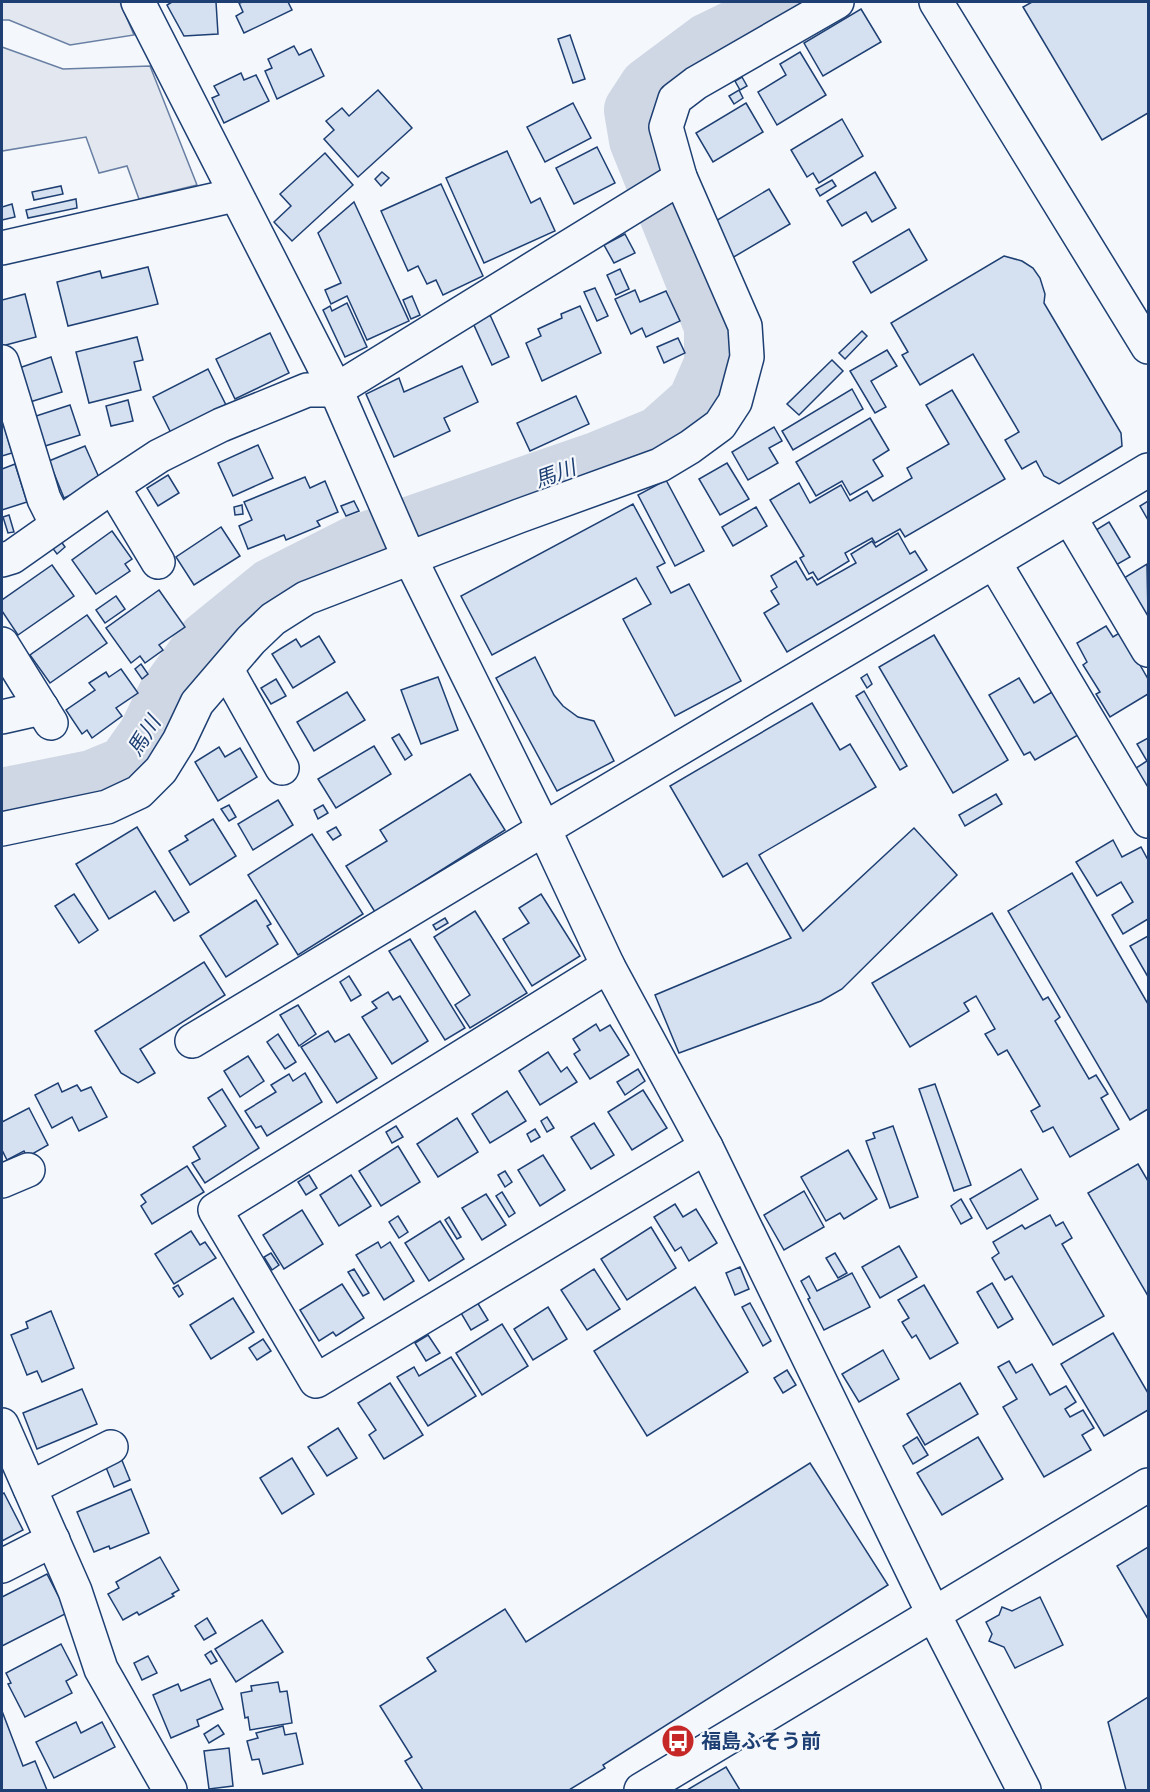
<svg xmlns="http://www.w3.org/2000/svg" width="1150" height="1792" font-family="'Fira Sans','Noto Sans JP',sans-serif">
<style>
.parking{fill:#e3e8f0;stroke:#687fa3;stroke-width:1.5}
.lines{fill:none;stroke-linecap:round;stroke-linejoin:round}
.river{stroke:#cfd7e4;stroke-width:60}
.building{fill:#d5e0f0;stroke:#1d3f73;stroke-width:1.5}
.minor-casing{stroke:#1d3f73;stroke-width:36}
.minor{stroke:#f4f7fb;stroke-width:33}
.labels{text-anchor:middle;stroke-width:4.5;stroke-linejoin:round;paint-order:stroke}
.poi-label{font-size:20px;font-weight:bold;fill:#1d3f73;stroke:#f4f7fb;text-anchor:start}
.water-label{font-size:21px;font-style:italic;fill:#1d3f73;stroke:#f4f7fb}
</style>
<rect width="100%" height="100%" fill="#f4f7fb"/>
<g class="parking">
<polygon points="2,2 120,2 134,35 70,45 9,20 2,20"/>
<polygon points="2,47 63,69 150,66 197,185 139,199 127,166 99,173 86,137 2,151"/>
</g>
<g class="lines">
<polyline class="river" points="2,798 92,780 126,766 148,735 167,696 207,641 272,588 357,545 599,461 660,436 697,403 714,364 714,326 639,140 634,110 649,87 708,43 792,2"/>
</g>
<g class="building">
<polygon points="172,2 216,2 218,34 184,36 167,5"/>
<polygon points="243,2 288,2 292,10 244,33 236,16 243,12 239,3"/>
<polygon points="1032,2 1148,2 1148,113 1102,140 1023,7"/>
<polygon points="861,9 881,42 823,76 804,43"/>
<polygon points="570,35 585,79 573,83 558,39"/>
<polygon points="294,46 299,55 311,49 324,76 277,99 265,71 272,68 268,59"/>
<polygon points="800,52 826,95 777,125 758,92 786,75 780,64"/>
<polygon points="241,73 244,80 256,75 269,101 224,123 212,98 219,95 214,86"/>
<polygon points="742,77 747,86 740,90 735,81"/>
<polygon points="378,90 412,128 358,177 324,139 334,130 326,121 342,108 349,116"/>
<polygon points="739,90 743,98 734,104 729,96"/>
<polygon points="573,103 591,138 545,162 527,127"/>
<polygon points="746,103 763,132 713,162 696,133"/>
<polygon points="842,119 863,156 819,183 813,173 807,177 791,150"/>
<polygon points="597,147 615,183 574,204 556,168"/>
<polygon points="507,151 531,203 540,198 555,231 484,263 446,178"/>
<polygon points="325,153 353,185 292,241 274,222 291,206 280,194"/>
<polygon points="382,172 389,178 381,186 375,179"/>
<polygon points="875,172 896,208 872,222 866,212 842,226 827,201"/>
<polygon points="832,180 836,186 820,196 816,189"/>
<polygon points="441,184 483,276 443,295 436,280 427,284 418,266 408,271 381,211"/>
<polygon points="61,186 63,194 34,200 32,192"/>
<polygon points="769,189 790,224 732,258 714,222"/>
<polygon points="76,199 77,208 28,218 26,210"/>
<polygon points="354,202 409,321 367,340 347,296 331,304 325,290 341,283 318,233"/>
<polygon points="12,204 15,217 2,220 2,207"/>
<polygon points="909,229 927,260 871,293 853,262"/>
<polygon points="625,234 635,253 614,263 604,245"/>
<polygon points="1004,256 1022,261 1033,268 1040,278 1045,294 1044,303 1121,433 1122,446 1059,484 1044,476 1036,461 1022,469 1005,440 1019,432 973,354 920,385 902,355 908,352 891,323"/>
<polygon points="148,267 158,304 68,326 57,282 100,271 102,278"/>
<polygon points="620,269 629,289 616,295 607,275"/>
<polygon points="595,288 608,316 597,321 584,292"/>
<polygon points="635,290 640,302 666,291 680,321 646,337 642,328 631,334 615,299"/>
<polygon points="25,294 36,337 2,346 2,300"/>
<polygon points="412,296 420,315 411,319 403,300"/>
<polygon points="347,303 367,347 345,357 323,310 330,306 332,311"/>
<polygon points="580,306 601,353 542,381 526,343 541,336 538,329 562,318 561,314"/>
<polygon points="490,315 509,357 492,365 473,323"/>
<polygon points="862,331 867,336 845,359 839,353"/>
<polygon points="270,333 289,373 235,399 216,359"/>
<polygon points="137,337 143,360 134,362 141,390 89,403 76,352"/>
<polygon points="678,338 685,353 664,363 657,347"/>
<polygon points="887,350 897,366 871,381 886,407 875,413 850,371"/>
<polygon points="51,357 62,392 30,402 19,368"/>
<polygon points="832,360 843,371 799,415 787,404"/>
<polygon points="462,366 478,402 444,418 450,431 394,457 366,394 399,378 404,392"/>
<polygon points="208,369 226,405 171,433 153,397"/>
<polygon points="852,389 863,409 793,450 782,431"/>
<polygon points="952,390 1005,479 905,537 900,529 875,543 872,538 845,553 849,561 818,580 813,572 809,574 800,558 804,556 770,500 799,483 810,503 841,485 850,501 867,491 873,501 912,478 907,468 949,444 926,405"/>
<polygon points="576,396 589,424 530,451 517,423"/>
<polygon points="128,400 133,421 111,426 106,406"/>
<polygon points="70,405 80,435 42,447 33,417"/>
<polygon points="870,418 889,450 873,460 883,476 850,495 842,481 816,496 796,462"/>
<polygon points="2,419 12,453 2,456"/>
<polygon points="774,427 782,441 769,448 778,463 748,480 732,452"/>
<polygon points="258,445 273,478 233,496 218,463"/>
<polygon points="85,446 101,482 64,498 49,461"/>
<polygon points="727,463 749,499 720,515 699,479"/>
<polygon points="15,464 27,502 2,510 2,469"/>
<polygon points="168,475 179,493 158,506 147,488"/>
<polygon points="305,477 310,488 325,481 338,512 317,521 320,526 286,540 284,535 248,549 239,526 252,520 244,502"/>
<polygon points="666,480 704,551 675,566 638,495"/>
<polygon points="354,501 359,511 346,516 341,506"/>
<polygon points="1148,501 1148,520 1140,506"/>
<polygon points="633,504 665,563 657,567 671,593 689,584 741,681 675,716 623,619 651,604 636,578 492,655 461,596"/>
<polygon points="242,505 243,514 235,515 234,507"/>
<polygon points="756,507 767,526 733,546 722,527"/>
<polygon points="9,515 14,532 8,533 3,517"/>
<polygon points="1109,522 1130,557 1116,565 1096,530"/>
<polygon points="221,527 240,556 194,585 176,557"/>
<polygon points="112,531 132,559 125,564 130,571 96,594 72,560"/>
<polygon points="898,533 910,554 915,551 927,570 787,652 764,613 779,604 771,591 777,587 771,576 796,561 807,580 812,577 817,585 856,563 851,554 872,541 876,547"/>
<polygon points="60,540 65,547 57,554 51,546"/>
<polygon points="1147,564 1148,615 1147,616 1124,578"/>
<polygon points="52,565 74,596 18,635 2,611 2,600"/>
<polygon points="159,590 185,627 159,645 163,650 145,663 140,656 131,663 106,628"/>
<polygon points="116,596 125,609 105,623 96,610"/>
<polygon points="87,615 107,643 50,683 30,655"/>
<polygon points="1106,626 1113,637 1121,632 1148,679 1148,694 1110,717 1096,694 1100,692 1083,665 1087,662 1077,643"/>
<polygon points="934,635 1008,760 953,793 879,667"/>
<polygon points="319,636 335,662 293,688 272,654 296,639 301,647"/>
<polygon points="535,657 554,695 563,706 578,717 594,721 614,761 557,791 496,678"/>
<polygon points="141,664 148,674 142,679 135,669"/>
<polygon points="121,669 138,693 116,708 122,716 92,738 87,730 82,734 66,710 95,690 89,683 106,672 109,677"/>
<polygon points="867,674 872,684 867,688 861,678"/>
<polygon points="438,677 458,730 421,744 401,690"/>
<polygon points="1019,678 1034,703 1052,692 1078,735 1035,760 1030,752 1024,755 989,695"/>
<polygon points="276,679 286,696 271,704 261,688"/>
<polygon points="864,691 907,766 900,770 856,696"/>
<polygon points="347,692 365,720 314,751 297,722"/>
<polygon points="812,703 840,750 850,744 876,787 759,855 803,931 914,828 957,875 842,989 821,1001 679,1053 655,995 791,938 747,863 723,877 670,786"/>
<polygon points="399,734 412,755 405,760 392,738"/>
<polygon points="1148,738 1148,790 1136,768 1147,761 1137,744"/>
<polygon points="374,746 391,774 336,808 318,779"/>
<polygon points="219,747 225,757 240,748 257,777 218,801 195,762"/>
<polygon points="470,774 505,830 375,912 346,866 387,841 380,830"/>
<polygon points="996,794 1002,804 965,826 959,815"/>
<polygon points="278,800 293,825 253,850 238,824"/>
<polygon points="229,805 236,817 229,821 221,809"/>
<polygon points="323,805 328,813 318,819 314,810"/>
<polygon points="213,819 236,856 190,885 169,851 188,840 185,836"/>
<polygon points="137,827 189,912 174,921 155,891 109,919 76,864"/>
<polygon points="336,827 341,835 333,840 327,832"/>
<polygon points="312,834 363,914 298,955 248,875"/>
<polygon points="1113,840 1122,857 1141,847 1148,860 1148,919 1123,934 1112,915 1133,902 1121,882 1097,896 1076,862"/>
<polygon points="1072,873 1148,1004 1148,1109 1130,1120 1008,911"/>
<polygon points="74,894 98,930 79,943 55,906"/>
<polygon points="541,894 580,956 532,986 503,939 529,923 519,908"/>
<polygon points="256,900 271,924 267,926 278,944 226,977 200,936"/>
<polygon points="475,911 527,993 470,1028 455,1005 470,995 434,937"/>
<polygon points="992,913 1043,1000 1048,997 1060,1017 1055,1021 1089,1079 1096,1075 1108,1094 1101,1098 1119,1129 1070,1157 1053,1127 1043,1132 1031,1111 1040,1106 1007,1050 998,1055 985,1034 995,1029 976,996 964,1003 969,1011 910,1047 872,983"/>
<polygon points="445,918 448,923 436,930 433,925"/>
<polygon points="1148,936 1148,977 1130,946"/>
<polygon points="410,939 465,1028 445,1040 389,951"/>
<polygon points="204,962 225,995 140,1049 155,1073 138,1083 121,1073 95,1031"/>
<polygon points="349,976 361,995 351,1001 340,982"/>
<polygon points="388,992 393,1000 400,996 428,1041 392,1064 362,1017 377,1008 372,1002"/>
<polygon points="298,1005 316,1034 299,1046 280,1015"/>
<polygon points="596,1024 600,1031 610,1025 629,1055 590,1079 574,1054 580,1050 573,1039"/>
<polygon points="328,1031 335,1042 349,1034 377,1078 337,1103 301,1047"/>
<polygon points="278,1034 296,1062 285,1069 267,1042"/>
<polygon points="548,1052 561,1072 567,1067 577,1082 540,1105 519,1071"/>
<polygon points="248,1056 264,1081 240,1097 224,1071"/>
<polygon points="638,1069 645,1081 625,1095 617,1082"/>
<polygon points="305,1073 322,1102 267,1136 261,1126 256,1128 245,1111 276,1092 271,1085 289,1074 293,1081"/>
<polygon points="58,1083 62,1092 77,1085 81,1091 91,1087 107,1117 79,1131 72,1117 52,1128 35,1095"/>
<polygon points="935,1084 971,1185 954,1191 919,1089"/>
<polygon points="222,1089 259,1148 205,1183 192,1163 200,1159 193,1147 226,1126 208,1098"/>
<polygon points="643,1090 667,1128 632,1150 608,1112"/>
<polygon points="507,1091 526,1121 490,1143 472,1114"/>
<polygon points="29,1108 48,1145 27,1157 24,1151 7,1160 2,1150 2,1122"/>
<polygon points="547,1117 554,1128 547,1132 541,1121"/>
<polygon points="457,1118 478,1152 438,1177 417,1144"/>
<polygon points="594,1123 614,1155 591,1169 571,1137"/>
<polygon points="396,1126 403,1137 392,1143 386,1132"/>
<polygon points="893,1126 918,1197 890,1208 866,1141 875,1138 873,1133"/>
<polygon points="535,1129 540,1137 531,1142 527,1134"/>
<polygon points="398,1146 420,1182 381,1206 359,1171"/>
<polygon points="848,1150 877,1199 844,1219 840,1213 826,1221 801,1177"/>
<polygon points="543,1155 565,1190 540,1206 518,1170"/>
<polygon points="1138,1164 1148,1181 1148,1296 1088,1193"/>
<polygon points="187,1166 204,1192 152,1224 141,1206 146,1202 141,1195"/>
<polygon points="1021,1169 1038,1199 987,1229 970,1199"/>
<polygon points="505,1171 512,1182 505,1187 498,1175"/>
<polygon points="309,1175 317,1188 306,1195 298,1182"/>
<polygon points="351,1175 371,1206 339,1226 320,1195"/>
<polygon points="804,1191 824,1227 784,1250 764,1215"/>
<polygon points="502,1192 515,1213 509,1217 496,1196"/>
<polygon points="486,1194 506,1225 482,1240 462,1208"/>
<polygon points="961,1199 972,1218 961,1224 951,1206"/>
<polygon points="675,1204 683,1217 696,1209 717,1243 689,1261 681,1247 675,1251 654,1217"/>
<polygon points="302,1210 323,1244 284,1269 263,1235"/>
<polygon points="1050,1215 1056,1226 1063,1222 1072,1238 1062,1244 1104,1316 1053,1345 1012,1276 1005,1280 992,1258 999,1253 993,1242 1022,1225 1025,1229"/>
<polygon points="398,1216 408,1232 399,1238 389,1222"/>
<polygon points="449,1217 461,1237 457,1239 445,1220"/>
<polygon points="440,1221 464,1259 429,1281 405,1243"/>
<polygon points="651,1227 676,1268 627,1300 601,1259"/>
<polygon points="191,1231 200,1245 205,1242 216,1258 174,1284 155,1254"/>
<polygon points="378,1242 381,1248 390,1242 414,1281 384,1300 356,1255"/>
<polygon points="899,1246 917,1277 880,1298 862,1267"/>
<polygon points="271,1253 279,1265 272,1270 264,1257"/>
<polygon points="835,1253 847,1273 838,1278 826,1258"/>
<polygon points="740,1267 749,1289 735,1295 726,1273"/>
<polygon points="354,1269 369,1293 363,1296 348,1272"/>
<polygon points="594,1269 620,1309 587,1330 561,1290"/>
<polygon points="852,1273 870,1307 824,1330 808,1299 810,1298 801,1281 809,1276 817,1291"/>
<polygon points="992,1283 1013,1319 998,1328 977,1292"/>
<polygon points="342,1284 364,1318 336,1336 333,1332 319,1341 300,1310"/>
<polygon points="178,1285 183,1294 179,1297 173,1288"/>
<polygon points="924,1285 958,1343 930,1359 916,1335 912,1338 902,1322 909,1318 898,1300"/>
<polygon points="695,1287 748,1372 647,1436 594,1351"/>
<polygon points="233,1298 254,1332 211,1359 190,1325"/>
<polygon points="477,1302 488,1320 471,1330 461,1313"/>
<polygon points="750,1303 771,1341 763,1346 742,1307"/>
<polygon points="548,1307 567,1339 533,1360 514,1329"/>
<polygon points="51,1311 74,1368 42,1382 37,1371 27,1375 11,1335 28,1328 26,1322"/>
<polygon points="502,1324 528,1366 482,1395 456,1353"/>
<polygon points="1113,1333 1148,1393 1148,1410 1104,1436 1061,1364"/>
<polygon points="428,1335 440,1353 426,1361 415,1343"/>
<polygon points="263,1339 271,1351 257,1360 249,1348"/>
<polygon points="883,1350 899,1379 859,1402 842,1374"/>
<polygon points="451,1357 476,1396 428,1426 397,1377 414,1367 419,1376"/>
<polygon points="1009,1361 1016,1373 1032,1364 1050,1395 1066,1386 1076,1402 1065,1409 1070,1417 1083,1410 1094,1428 1082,1435 1091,1450 1044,1477 1003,1407 1017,1399 998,1367"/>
<polygon points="787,1370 796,1385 783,1393 774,1378"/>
<polygon points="390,1383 423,1435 384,1459 369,1435 376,1430 358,1403"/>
<polygon points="960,1383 978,1414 925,1445 907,1414"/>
<polygon points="82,1389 97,1424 37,1449 23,1413"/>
<polygon points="338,1428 357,1458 327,1476 308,1447"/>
<polygon points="917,1437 928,1455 913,1464 903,1446"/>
<polygon points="978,1437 1003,1479 942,1515 917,1473"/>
<polygon points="121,1458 130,1480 114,1487 105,1465"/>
<polygon points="292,1458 314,1494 282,1514 260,1478"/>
<polygon points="810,1463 888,1585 603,1765 605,1768 569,1790 423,1790 405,1761 412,1757 380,1706 436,1671 427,1658 505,1609 526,1642"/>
<polygon points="131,1489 149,1533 110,1549 109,1546 94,1552 77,1512"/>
<polygon points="4,1493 23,1530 2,1541 2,1494"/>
<polygon points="1148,1547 1148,1619 1117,1566"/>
<polygon points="160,1557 179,1590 172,1594 174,1596 139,1615 137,1612 123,1620 108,1594 119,1588 116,1582"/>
<polygon points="47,1574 67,1613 2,1646 2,1597"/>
<polygon points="1040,1597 1063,1645 1015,1668 1004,1647 989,1641 992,1634 986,1622 999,1615 1002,1607 1012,1611"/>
<polygon points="207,1618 216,1633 204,1640 195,1626"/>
<polygon points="262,1620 283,1652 236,1682 215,1649"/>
<polygon points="61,1644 77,1675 66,1681 72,1693 25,1717 8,1684 11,1683 6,1673"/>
<polygon points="211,1651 217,1661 211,1664 205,1655"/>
<polygon points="148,1656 157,1673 142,1680 134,1663"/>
<polygon points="210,1679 223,1709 197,1720 199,1726 171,1738 153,1695 178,1684 181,1691"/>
<polygon points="278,1682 280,1692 287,1691 292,1723 250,1730 248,1717 245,1718 241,1693 252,1691 251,1686"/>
<polygon points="1148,1697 1148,1790 1126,1790 1108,1722"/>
<polygon points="2,1711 23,1766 35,1761 47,1790 2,1790"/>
<polygon points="76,1722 81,1733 102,1722 115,1747 54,1778 36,1742"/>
<polygon points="218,1725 224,1734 209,1743 204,1734"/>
<polygon points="283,1726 285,1735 296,1733 303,1764 263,1774 259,1759 252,1760 247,1741 258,1738 256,1733"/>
<polygon points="229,1748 233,1786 209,1789 204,1751"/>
<polygon points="726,1767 740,1790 687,1790"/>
</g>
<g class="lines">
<g class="minor-casing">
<g id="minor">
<polyline points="138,2 336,390 403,544 544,829 608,966 706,1147 934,1615 1024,1790"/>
<polyline points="936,2 1148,347"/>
<polyline points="2,248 235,195"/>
<polyline points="2,362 44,499 57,525"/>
<polyline points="113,487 158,562"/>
<polyline points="1070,518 1148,650"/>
<polyline points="2,560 12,557 100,495 159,456 221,425 307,390 336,390 672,183 680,177"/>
<polyline points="994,562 1148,821"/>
<polyline points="2,644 51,723"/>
<polyline points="227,670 282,768"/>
<polyline points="2,717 42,708"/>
<polyline points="2,829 107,807 139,792 161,770 179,741 197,703 251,640 273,619 306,598 519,516 660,465 690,447 720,425 735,402 747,357 745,326 680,177 666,127 675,99 696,83 837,2"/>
<polyline points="608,966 215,1210 316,1381 706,1147"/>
<polyline points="192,1041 544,829 1148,470"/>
<polyline points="2,1181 28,1170"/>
<polyline points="2,1425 75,1591 101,1669 170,1790"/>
<polyline points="30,1488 111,1447"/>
<polyline points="2,1566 53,1540"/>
<polyline points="641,1790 1148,1485"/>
</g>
</g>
<use href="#minor" class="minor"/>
</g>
<defs>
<g id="bus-disc" transform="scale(1.725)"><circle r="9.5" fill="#c62828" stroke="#f4f7fb"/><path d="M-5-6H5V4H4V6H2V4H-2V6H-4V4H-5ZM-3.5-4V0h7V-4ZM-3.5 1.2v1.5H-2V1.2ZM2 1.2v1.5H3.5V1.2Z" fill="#fff"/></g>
</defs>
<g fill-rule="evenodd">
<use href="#bus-disc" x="678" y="1741"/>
</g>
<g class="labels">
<g class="poi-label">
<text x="701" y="1748">福島ふそう前</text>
</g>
<g class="water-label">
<text transform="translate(555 474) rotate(-20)" y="7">馬川</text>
<text transform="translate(144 736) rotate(-58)" y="7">馬川</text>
</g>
</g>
<rect width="1150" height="1792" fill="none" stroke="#1d3f73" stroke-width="6"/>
</svg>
